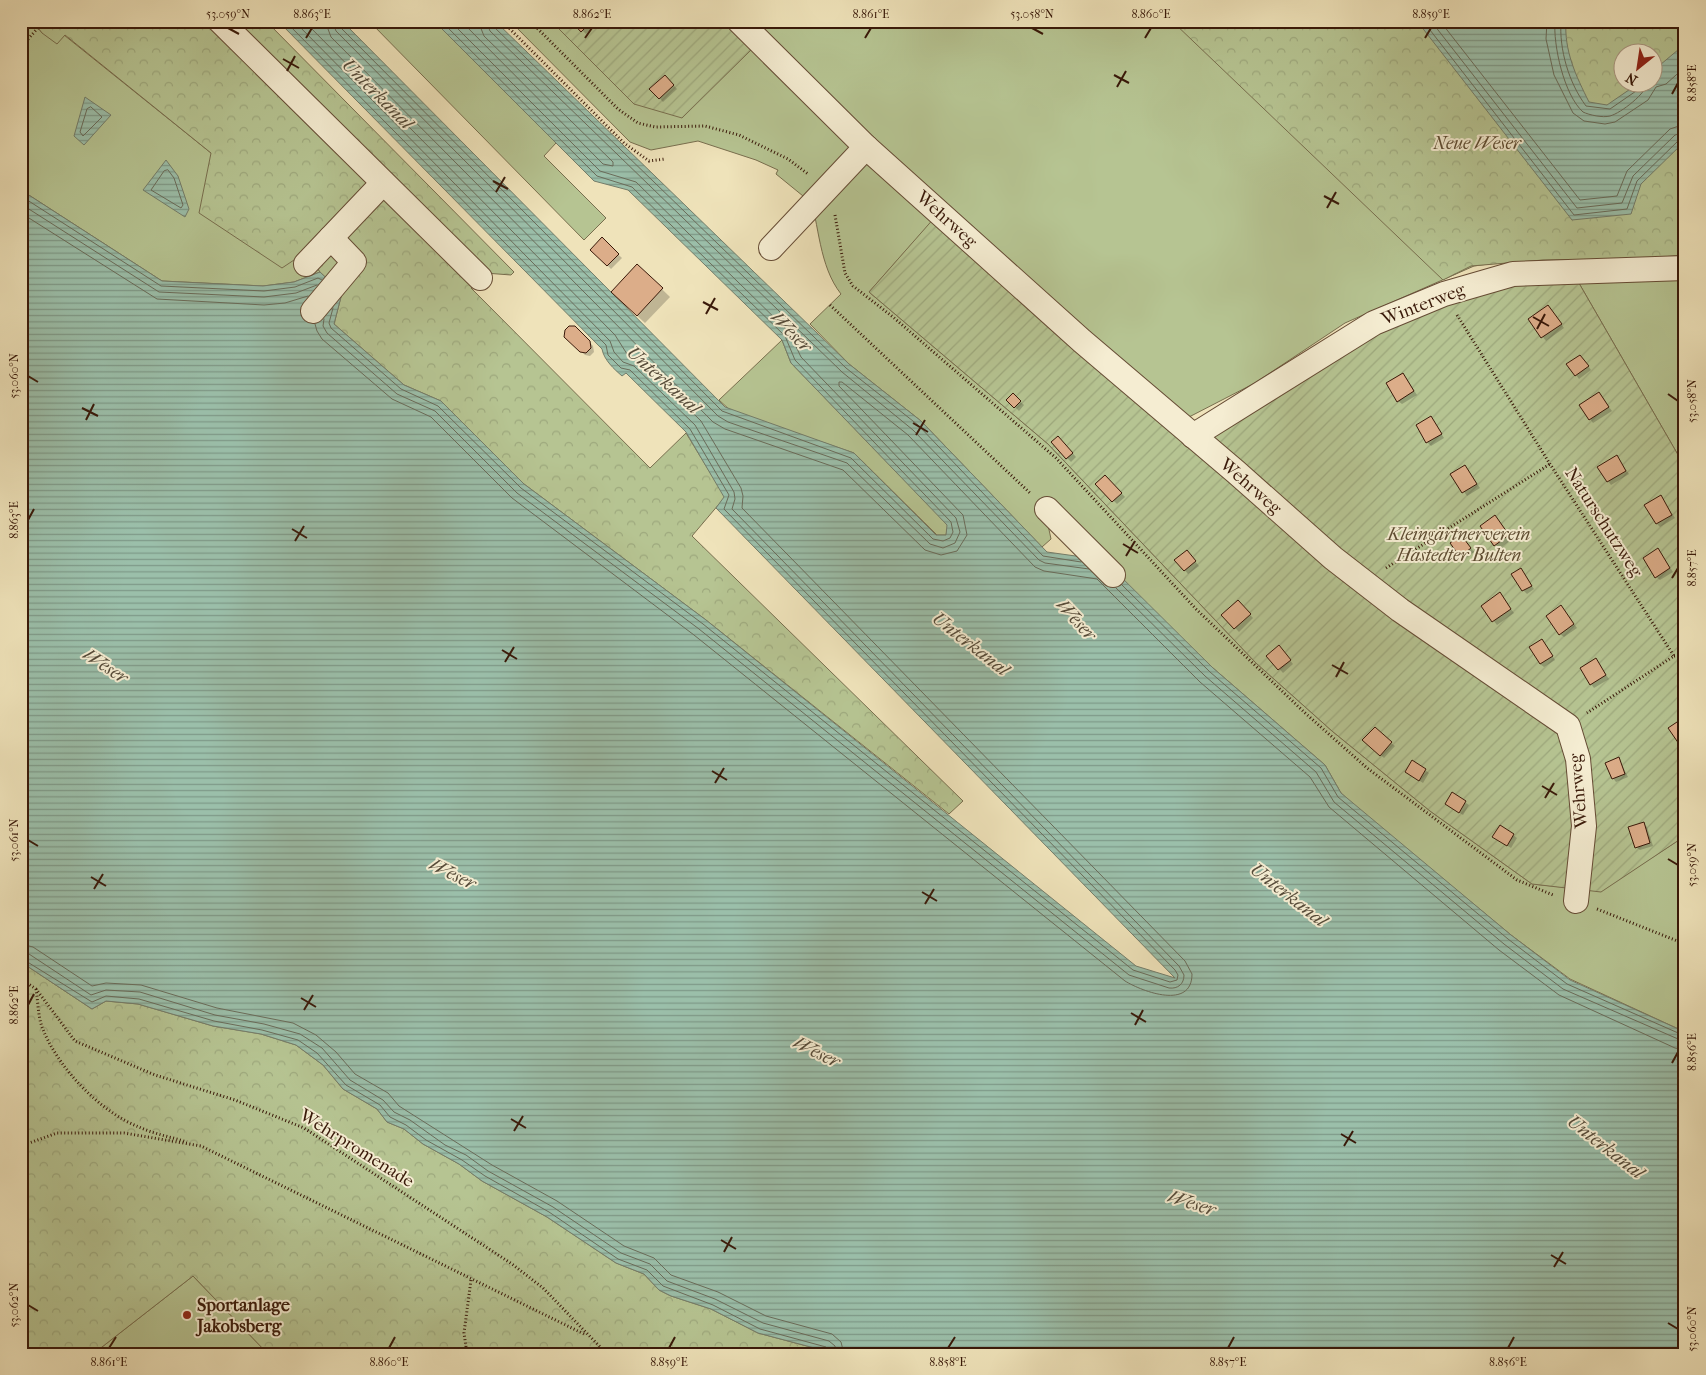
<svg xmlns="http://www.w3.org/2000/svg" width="1706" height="1375" font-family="'IM FELL French Canon',serif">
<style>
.grass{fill:#b6c492;stroke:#786e4e}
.forest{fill:url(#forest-crowns);stroke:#786e4e;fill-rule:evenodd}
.garden{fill:url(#garden-furrows);stroke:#786e4e}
.water{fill:url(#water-rules);stroke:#747d6a}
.shadow{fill:#0003}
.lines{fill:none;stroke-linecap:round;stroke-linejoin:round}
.shore{stroke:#6a6c5a;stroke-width:1}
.building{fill:#dcad89;stroke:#391909}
.minor-casing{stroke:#664c35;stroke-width:26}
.path{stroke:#391909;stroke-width:3;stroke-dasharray:1 2.5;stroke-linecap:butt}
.minor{stroke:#f5edd2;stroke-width:24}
.ticks{fill:none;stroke:#391909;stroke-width:2}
.poi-dot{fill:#8f2418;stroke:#f5edd2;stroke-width:2}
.labels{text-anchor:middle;stroke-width:4;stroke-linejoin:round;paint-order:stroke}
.park-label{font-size:18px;font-style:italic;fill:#5e4c32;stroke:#f5edd2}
.street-label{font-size:18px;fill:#391909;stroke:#f5edd2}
.poi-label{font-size:18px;font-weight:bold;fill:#391909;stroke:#f5edd2;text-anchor:start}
.water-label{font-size:19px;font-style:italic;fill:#564b39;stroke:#f5edd2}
.neatline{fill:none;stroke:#391909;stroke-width:2}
.ticks-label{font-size:12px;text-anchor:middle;fill:#391909}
</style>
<defs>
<pattern id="forest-crowns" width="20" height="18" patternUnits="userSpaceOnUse" patternTransform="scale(1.25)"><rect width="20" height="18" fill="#b6c492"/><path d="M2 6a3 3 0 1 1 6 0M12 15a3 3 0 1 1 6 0" fill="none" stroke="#9da87d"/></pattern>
<pattern id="garden-furrows" width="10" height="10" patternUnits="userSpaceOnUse" patternTransform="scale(1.25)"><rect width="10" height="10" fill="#b6c492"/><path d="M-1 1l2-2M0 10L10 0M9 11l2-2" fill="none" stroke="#9da87d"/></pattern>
<pattern id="water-rules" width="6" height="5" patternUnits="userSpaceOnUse" patternTransform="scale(1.25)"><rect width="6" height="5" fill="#9bbfaa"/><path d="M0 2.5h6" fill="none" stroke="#7f9a89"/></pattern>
</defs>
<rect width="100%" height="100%" fill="#efe3ba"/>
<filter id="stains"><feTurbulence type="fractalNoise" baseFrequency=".004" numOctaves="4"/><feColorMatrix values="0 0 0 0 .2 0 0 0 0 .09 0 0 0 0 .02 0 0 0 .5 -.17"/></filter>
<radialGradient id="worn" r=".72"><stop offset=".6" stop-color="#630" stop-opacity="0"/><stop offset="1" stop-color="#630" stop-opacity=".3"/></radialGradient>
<g class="grass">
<polygon points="21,21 33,21 42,33 64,35 211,153 306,252 320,272 294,282 263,286 162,281 21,190"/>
<polygon points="369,21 434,21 556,143 544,156 606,218 584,240"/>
<path d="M510 21H551L634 104 752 49 933 220 869 292 1048 444 1256 663 1332 731 1430 811 1532 884 1601 891 1685 836V1032L1570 979 1511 935 1355 806 1341 793 1325 765 1048 525 1051 539 1042 547 921 421 849 364 810 324 841 294C819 266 819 225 809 191L803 196 776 174 778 170 756 160 698 141 651 150 630 142Z"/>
<polygon points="751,21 1417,21 1685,141 1685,258 1555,263 1540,257 1474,266 1345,323 1255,383 1189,417 1055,305 874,139"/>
<polygon points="1685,275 1685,467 1576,278"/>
<polygon points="782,340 791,363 948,525 946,535 937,535 854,453 731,411 719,400"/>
<polygon points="193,1276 268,1354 93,1354"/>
</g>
<g class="forest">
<polygon points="33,21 266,21 514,272 511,275 485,273 471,288 650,468 686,433 725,497 692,536 963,801 949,814 706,620 524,484 441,401 404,385 334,324 342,293 320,272 306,252 282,268 199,213 211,153 65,35 57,44 42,33"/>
<path d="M1172 21H1685V255L1638 259 1543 260 1471 266 1443 280ZM1624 52H1654V82H1624Z"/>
<polygon points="21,962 92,1009 106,1001 138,1004 213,1026 261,1034 296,1045 323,1065 343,1089 377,1109 387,1122 404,1129 423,1144 459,1164 482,1181 547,1217 616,1263 644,1274 659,1290 671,1296 711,1309 758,1333 837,1354 268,1354 193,1276 93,1354 21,1354"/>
</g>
<g class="garden">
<polygon points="551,21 724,21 752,49 682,118 634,104"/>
<polygon points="943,208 1191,443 1378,331 1439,305 1515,285 1576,278 1685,467 1685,836 1601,892 1532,884 1430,811 1332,731 1256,663 1048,444 869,292"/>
</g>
<g class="water">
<path d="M278 21H342L725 407 854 453 936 535H946L947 525 791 363 782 340 628 190 594 181 434 21H495L849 364 921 421 1047 552 1097 559 1107 563 1213 668 1325 765 1341 793 1511 935 1570 980 1685 1032V1354H837L758 1333 711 1309 671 1296 659 1290 644 1274 616 1263 547 1217 482 1181 459 1164 423 1144 404 1129 387 1122 377 1109 343 1089 323 1065 296 1045 261 1034 213 1026 138 1004 106 1001 92 1009 21 962V190L162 281 263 286 294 282 320 272 342 293 334 324 404 385 441 401 524 484 706 620 1136 966 1175 978 716 508 724 497 686 432 626 373 622 376C614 369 604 360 602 349Z"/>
<path d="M1417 21H1566C1564 51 1576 76 1589 102L1607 105 1639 83 1654 82V70L1685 44V141L1641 184 1631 214 1572 220Z"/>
<polygon points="85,97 111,115 84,145 74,136"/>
<polygon points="166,160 178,176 189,209 185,217 143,190"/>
</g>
<g class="shadow">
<polygon points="573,21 599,21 586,34"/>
<polygon points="665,76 677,89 663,102 651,89"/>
<polygon points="602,239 622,258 611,269 592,250"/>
<polygon points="637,265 670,297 645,323 620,300"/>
<polygon points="1548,306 1564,328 1546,341 1529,319"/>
<polygon points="575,327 593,346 594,352 590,356 585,355 565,336"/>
<polygon points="1584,360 1591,370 1579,379 1568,364"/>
<polygon points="1403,374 1417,395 1402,404 1398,401"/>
<polygon points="1599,394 1612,411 1593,423 1580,406"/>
<polygon points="1013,395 1024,405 1019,411 1008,400"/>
<polygon points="1431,418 1444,438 1431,446 1427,442"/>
<polygon points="1062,441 1076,457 1071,462 1053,443"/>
<polygon points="1616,456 1629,474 1611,485 1608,481"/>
<polygon points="1468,470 1480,488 1467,496 1452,474"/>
<polygon points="1105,476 1125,497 1117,504 1097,484"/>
<polygon points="1660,496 1675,518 1660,527 1657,524"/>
<polygon points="1498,520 1512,539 1499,549 1482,526"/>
<polygon points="1465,540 1474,552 1464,559 1461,556"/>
<polygon points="1661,554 1673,572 1660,580 1656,577"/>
<polygon points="1190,555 1199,566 1188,574 1176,560"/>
<polygon points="1521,570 1534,589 1527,594 1523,590"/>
<polygon points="1500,594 1514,613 1497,625 1482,606"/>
<polygon points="1238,602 1253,618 1239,632 1223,615"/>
<polygon points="1564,610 1577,628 1564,637 1560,634"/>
<polygon points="1542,640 1555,660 1544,667 1540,664"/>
<polygon points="1282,650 1293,664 1283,673 1268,656"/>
<polygon points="1596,660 1609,679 1594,688 1591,684"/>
<polygon points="1683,719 1685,721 1684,747 1670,728"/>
<polygon points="1364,740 1391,743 1395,746 1384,758"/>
<polygon points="1619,759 1628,777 1616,782 1613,778"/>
<polygon points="1425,770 1429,773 1423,783 1406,772"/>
<polygon points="1452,794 1469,805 1463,815 1446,804"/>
<polygon points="1643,823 1647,827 1653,846 1640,850 1636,847"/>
<polygon points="1513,835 1517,838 1511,848 1498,840"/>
</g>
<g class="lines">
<g class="shore">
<polyline points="285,21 606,345 608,355 621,368 630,370 690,429 729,495 724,509 1175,970 1178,975 1177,980 1170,982 1133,970 703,624 521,488 438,406 401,389 331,328 329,323 333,308"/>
<path d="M294 21 610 341 614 352 623 362 634 366 695 425 734 492 735 499 732 509 1179 966 1184 975C1184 984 1178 989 1169 988L1129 975 699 629 517 493 435 411 397 394 327 333 323 326 324 319"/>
<path d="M304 21 615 335 627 354 639 360 701 421 741 488 743 496 742 508 1185 961 1192 974C1192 1010 1143 992 1125 981L694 635 512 498 431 417 392 399 322 339 317 331 315 324"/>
<polyline points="325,21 331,37 713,422 725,429 843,470 925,550 941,555 957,551 967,535 963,515 839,386 839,382 842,382 908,435 1035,567 1044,571 1097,579 1200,682 1310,777 1329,807 1499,950 1559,995 1675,1048 1685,1050"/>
<polyline points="332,21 336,31 718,416 728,422 847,463 930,544 943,548 955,543 960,532 956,518 801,357 789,332 636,182 600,171 450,21"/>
<polyline points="339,21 340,27 722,411 851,458 933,539 943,541 950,538 953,532 951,522 795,360 785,336 632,187 597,176 441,21"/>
<polyline points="461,21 603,164 613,166 613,162 484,36 478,21"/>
<polyline points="486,21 490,31 842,372 913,430 1039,560 1045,563 1089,569"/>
<polyline points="492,21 494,27 846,368 918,425 1043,556 1081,562"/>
<polyline points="1423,21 1574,215 1627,209 1637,181 1679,140 1685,138"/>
<polyline points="1431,21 1577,208 1622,203 1633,176 1675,135 1685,132"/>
<polyline points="1440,21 1580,200 1617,196 1627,171 1670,129 1685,124"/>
<polyline points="1547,21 1546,39 1554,75 1573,113 1584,121 1605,124 1615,122 1648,100 1656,87 1666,84 1685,67"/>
<path d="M1555 21C1553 45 1564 95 1583 112 1589 115 1603 118 1610 116 1621 113 1647 93 1648 82"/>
<path d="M1561 21C1559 50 1569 83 1586 106L1610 109 1639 89 1642 82"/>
<polygon points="91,107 102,117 83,136 80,132 87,109"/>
<polygon points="168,170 174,178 183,205 181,208 151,190 164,171"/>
<polyline points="21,196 161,286 264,291 295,287 318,278 322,280"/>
<polyline points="21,204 159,292 264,297 296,293 317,285"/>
<polyline points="21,213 157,299 264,305 285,303 308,296"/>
<polyline points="1122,585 1210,672 1321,768 1338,797 1508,939 1567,984 1685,1036"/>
<polyline points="1116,588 1205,676 1316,772 1334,802 1504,944 1563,989 1685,1042"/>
<polyline points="21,944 33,947 92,986 106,983 141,985 217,1008 293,1023 316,1035 336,1052 355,1074 388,1093 399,1106 492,1165 557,1201 624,1246 654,1258 671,1275 718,1292 766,1316 832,1334 841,1342 844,1354"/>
<polyline points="21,952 29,954 91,995 106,990 140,992 215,1015 264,1024 300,1034 322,1048 350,1080 383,1100 394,1112 410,1120 445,1145 466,1155 488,1171 553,1207 621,1253 650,1264 667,1281 715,1299 763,1323 829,1341 835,1346 836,1354"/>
<polyline points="21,958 92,1002 106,996 139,999 214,1021 262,1030 298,1040 317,1053 346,1085 380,1105 390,1117 406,1125 426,1140 462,1160 485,1176 549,1212 618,1259 647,1270 663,1286 713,1305 760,1329 826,1347 830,1354"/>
</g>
</g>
<g class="building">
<polygon points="571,21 592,21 581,32"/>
<polygon points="665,75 674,85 659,99 649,89"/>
<polygon points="602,237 619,254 607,266 590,250"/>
<polygon points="637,264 663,288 637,316 611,292"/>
<polygon points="1548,305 1562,324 1541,338 1528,319"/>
<polygon points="569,326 575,326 590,341 591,348 586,353 580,352 564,337 565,330"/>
<polygon points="1580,355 1589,366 1575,376 1566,364"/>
<polygon points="1403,373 1414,391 1397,402 1386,383"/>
<polygon points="1599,392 1609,407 1589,420 1579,405"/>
<polygon points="1013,393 1021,401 1014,408 1006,400"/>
<polygon points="1431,416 1442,434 1426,443 1416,425"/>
<polygon points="1058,436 1073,453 1066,459 1051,442"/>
<polygon points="1617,455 1626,471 1607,482 1597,467"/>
<polygon points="1465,465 1477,484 1462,493 1450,474"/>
<polygon points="1105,475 1122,493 1112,502 1095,484"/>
<polygon points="1661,495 1672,515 1656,524 1644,505"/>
<polygon points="1495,515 1509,535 1494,546 1480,526"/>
<polygon points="1461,535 1471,548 1460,557 1450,543"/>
<polygon points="1658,548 1670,568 1655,578 1643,558"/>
<polygon points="1187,550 1196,561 1184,571 1174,560"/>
<polygon points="1521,568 1532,586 1522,591 1511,574"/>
<polygon points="1500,592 1511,609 1492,622 1481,606"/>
<polygon points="1238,600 1251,614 1234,629 1221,615"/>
<polygon points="1561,605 1574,624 1559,635 1546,616"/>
<polygon points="1542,639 1553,656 1540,664 1529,647"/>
<polygon points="1279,645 1291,660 1278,670 1266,656"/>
<polygon points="1596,658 1606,675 1590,685 1580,668"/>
<polygon points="1683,718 1685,740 1679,744 1668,728"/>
<polygon points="1375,727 1392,742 1380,756 1362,740"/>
<polygon points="1619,757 1625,774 1612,779 1605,763"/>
<polygon points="1412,760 1426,769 1419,781 1405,772"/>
<polygon points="1452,792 1466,801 1459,813 1445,804"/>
<polygon points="1644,822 1650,843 1635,848 1628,827"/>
<polygon points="1500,825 1514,834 1507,846 1492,837"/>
</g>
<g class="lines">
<g class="minor-casing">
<g id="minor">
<polyline points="220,21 480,278"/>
<polyline points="739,21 866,147 1082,341 1236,472 1333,558 1400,610 1568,726 1578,759 1584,826 1576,901"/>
<polyline points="771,248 866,147"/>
<polyline points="306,264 383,183"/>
<polyline points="313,311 354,262 331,238"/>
<polyline points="1193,436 1374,323 1444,294 1513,274 1685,268"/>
<polyline points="1047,509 1113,575"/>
</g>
</g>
<g class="path">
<polyline points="502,21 624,143 649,161 665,159"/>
<polyline points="530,21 618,109 638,123 655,127 705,126 739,135 788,159 808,174"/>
<polyline points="21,47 44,21"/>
<polyline points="835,215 845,273 853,286 893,317 1056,458 1196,609 1304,712 1367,768 1517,880 1553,895"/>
<polyline points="830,305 1030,493"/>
<polyline points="1457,315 1550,464 1674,656 1587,713"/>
<polyline points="1386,568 1550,464"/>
<polyline points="1674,656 1685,655"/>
<polyline points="1597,909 1685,944"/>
<polyline points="21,979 36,989 75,1041 155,1075 235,1100 304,1128 512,1264 543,1288 607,1354"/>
<path d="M36 989C38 1001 38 1016 42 1027 57 1067 100 1112 139 1127 154 1134 171 1137 187 1142"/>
<polyline points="21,1146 57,1133 124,1133 201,1146 586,1335"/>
<polyline points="467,1354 464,1333 471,1280"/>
</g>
<use href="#minor" class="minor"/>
</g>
<path class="ticks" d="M228 28 239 34M1032 28 1043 34M306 38 312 28M585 38 592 28M865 38 871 28M1145 38 1151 28M1425 38 1431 28M283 59 299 68M287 71 295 56M1114 75 1129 83M1117 87 1126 71M1672 94 1678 83M493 181 508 189M496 192 505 177M1324 196 1339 204M1327 208 1336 192M703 302 718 310M706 314 715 298M1533 317 1549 326M1537 329 1545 314M28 376 38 382M1668 394 1678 401M82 408 98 416M86 420 94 404M913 423 928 432M916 435 925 420M28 520 34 509M292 529 307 538M295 541 304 526M1123 544 1138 553M1126 556 1135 541M1672 578 1678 568M502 650 517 659M505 662 514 647M1332 665 1348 674M1336 677 1344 662M712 771 727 780M715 783 724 768M1542 786 1557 795M1545 798 1554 783M28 840 38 846M1668 859 1678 865M91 877 106 886M94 889 103 874M922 892 937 901M925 904 934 889M301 998 316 1007M28 1005 34 994M304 1010 313 995M1131 1013 1146 1022M1135 1025 1143 1010M1672 1063 1678 1052M511 1119 526 1128M514 1131 523 1116M1341 1134 1356 1143M1344 1146 1353 1131M721 1240 736 1249M724 1252 732 1237M1551 1255 1566 1264M1554 1267 1563 1252M28 1305 38 1311M1668 1323 1678 1329M109 1348 116 1337M389 1348 395 1337M669 1348 675 1337M948 1348 955 1337M1228 1348 1234 1337M1508 1348 1514 1337"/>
<circle class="poi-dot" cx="187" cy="1315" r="5"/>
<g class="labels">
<g class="park-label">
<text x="1477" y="149">Neue Weser</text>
<text x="1459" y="540">Kleingärtnerverein<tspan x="1459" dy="21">Hastedter Bulten</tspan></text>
</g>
<g class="street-label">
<text transform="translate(947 219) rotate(42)" y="6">Wehrweg</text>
<text transform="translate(1423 304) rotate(-21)" y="6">Winterweg</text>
<text transform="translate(1251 486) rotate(41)" y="6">Wehrweg</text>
<text transform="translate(1604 522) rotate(57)" y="6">Naturschutzweg</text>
<text transform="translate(1578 791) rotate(-95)" y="6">Wehrweg</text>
<text transform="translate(357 1148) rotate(32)" y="6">Wehrpromenade</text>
</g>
<g class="poi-label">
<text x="197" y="1311">Sportanlage<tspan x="197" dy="21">Jakobsberg</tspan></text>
</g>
<g class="water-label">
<text transform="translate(378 93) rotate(45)" y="7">Unterkanal</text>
<text transform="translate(792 331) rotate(45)" y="7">Weser</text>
<text transform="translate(664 379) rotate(42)" y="7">Unterkanal</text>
<text transform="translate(1077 619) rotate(47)" y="7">Weser</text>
<text transform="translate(971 643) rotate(38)" y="7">Unterkanal</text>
<text transform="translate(106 665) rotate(33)" y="7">Weser</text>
<text transform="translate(453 873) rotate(26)" y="7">Weser</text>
<text transform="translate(1289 894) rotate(38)" y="7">Unterkanal</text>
<text transform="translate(817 1051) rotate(26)" y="7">Weser</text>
<text transform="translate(1606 1146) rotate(38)" y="7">Unterkanal</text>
<text transform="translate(1192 1202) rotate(17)" y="7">Weser</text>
</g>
</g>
<rect width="1706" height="1375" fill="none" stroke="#efe3ba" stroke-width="55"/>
<g transform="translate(1638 68) rotate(210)"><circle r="24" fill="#f5edd2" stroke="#aa9882"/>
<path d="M0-4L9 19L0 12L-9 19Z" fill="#8f2418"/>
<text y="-8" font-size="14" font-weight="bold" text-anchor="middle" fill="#391909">N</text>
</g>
<rect x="28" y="28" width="1650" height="1320" class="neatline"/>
<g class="ticks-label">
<text x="228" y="18">53.059°N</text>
<text x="312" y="18">8.863°E</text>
<text x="592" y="18">8.862°E</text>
<text x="871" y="18">8.861°E</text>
<text x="1032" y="18">53.058°N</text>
<text x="1151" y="18">8.860°E</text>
<text x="1431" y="18">8.859°E</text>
<text transform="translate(1692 83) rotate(-90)" y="4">8.858°E</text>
<text transform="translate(14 376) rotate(-90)" y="4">53.060°N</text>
<text transform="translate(1692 401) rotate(-90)" y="4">53.058°N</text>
<text transform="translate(14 520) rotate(-90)" y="4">8.863°E</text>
<text transform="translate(1692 568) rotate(-90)" y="4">8.857°E</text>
<text transform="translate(14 840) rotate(-90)" y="4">53.061°N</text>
<text transform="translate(1692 865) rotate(-90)" y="4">53.059°N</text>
<text transform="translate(14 1005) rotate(-90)" y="4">8.862°E</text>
<text transform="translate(1692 1052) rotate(-90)" y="4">8.856°E</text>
<text transform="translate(14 1305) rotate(-90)" y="4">53.062°N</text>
<text transform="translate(1692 1329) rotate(-90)" y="4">53.060°N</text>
<text x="109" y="1366">8.861°E</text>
<text x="389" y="1366">8.860°E</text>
<text x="669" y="1366">8.859°E</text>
<text x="948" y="1366">8.858°E</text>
<text x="1228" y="1366">8.857°E</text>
<text x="1508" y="1366">8.856°E</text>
</g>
<rect width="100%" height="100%" filter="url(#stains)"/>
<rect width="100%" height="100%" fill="url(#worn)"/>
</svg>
